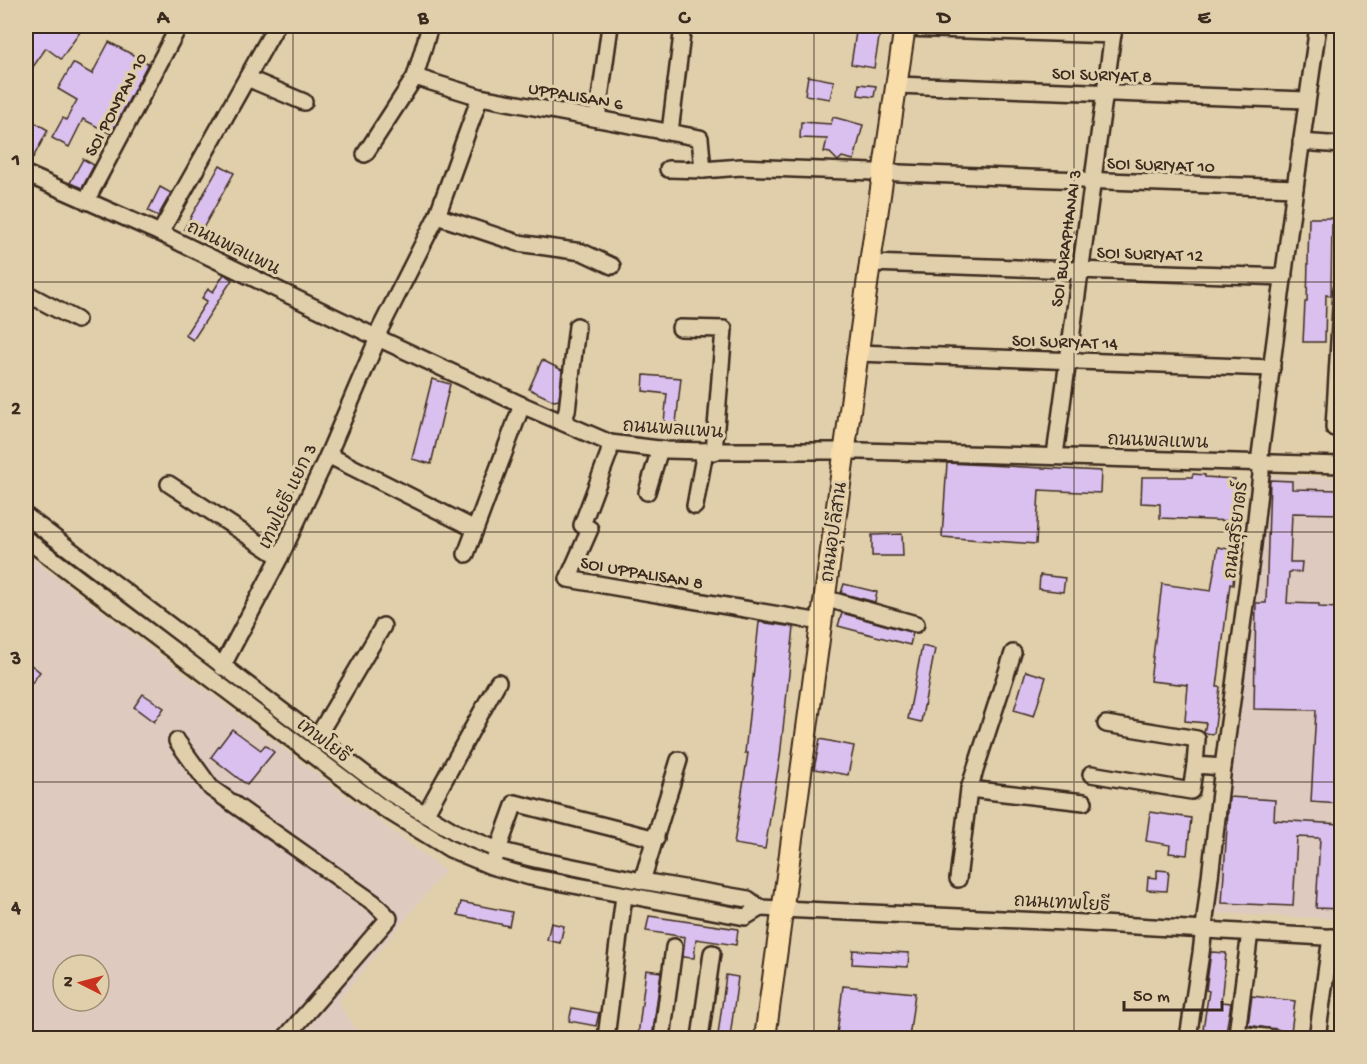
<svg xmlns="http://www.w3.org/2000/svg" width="1367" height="1064" font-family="'Gochi Hand','Playpen Sans Thai',sans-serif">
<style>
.built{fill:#dfcac0;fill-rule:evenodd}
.building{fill:#dac0ef;stroke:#3b2a1e;stroke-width:1.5}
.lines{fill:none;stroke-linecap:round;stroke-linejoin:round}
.minor-casing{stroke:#3b2a1e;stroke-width:20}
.major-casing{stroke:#3b2a1e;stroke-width:24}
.minor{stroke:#e1cfac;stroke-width:15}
.major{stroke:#f9deab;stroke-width:20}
.grid{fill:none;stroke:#3b2a1e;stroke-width:1.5;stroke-opacity:0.55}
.labels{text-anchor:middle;stroke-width:6;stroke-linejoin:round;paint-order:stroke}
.street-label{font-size:18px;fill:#3b2a1e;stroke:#e1cfac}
.neatline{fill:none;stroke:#3b2a1e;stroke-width:2}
.grid-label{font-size:20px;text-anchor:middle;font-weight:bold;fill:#3b2a1e}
</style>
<rect width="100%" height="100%" fill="#e1cfac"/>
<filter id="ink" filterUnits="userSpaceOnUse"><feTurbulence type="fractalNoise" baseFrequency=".0167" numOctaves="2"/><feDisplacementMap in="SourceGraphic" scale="12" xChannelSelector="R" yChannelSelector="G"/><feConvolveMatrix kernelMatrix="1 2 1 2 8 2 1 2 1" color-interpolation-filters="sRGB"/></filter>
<g filter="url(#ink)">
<g class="built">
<polygon points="1268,475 1341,478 1341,919 1214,913 1239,695"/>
<path d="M26 554 445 871 338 1001 360 1038H26ZM63 965H99V1001H63Z"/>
</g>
<g class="building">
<polygon points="26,26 71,26 80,32 61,59 46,48 26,77"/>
<polygon points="857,26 881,26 874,68 851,64"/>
<polygon points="109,42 148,63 111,134 83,119 69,147 52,138 63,118 66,120 77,100 58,89 73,63 92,74"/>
<polygon points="808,76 834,81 830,99 805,95"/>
<polygon points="859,84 876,86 874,97 858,95"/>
<polygon points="833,117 863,125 854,160 842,157 838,161 830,153 824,152 827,139 800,138 801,122 831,124"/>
<polygon points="34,122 48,130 29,165 26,164 26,137"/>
<polygon points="83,159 94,165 82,188 70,183"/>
<polygon points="220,165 234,173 198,237 184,229"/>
<polygon points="160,187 171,193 158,216 148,211"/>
<polygon points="1309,218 1332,218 1331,296 1326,295 1325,342 1303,342 1305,302 1307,302"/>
<polygon points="224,274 232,280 193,340 185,335 207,301 202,298 208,289 213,292"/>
<polygon points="542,360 562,370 559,400 554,401 529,389"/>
<polygon points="644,375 681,378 675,432 663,431 667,394 643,391"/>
<polygon points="432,379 450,384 431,464 412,459"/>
<polygon points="947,463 1101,471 1100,493 1039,490 1036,544 942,537"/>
<polygon points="1193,474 1205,475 1205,477 1235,479 1235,487 1237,487 1233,521 1160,518 1160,504 1141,503 1142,477 1192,477"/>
<polygon points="1270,480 1292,481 1292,489 1341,490 1341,514 1292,513 1290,562 1302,562 1301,572 1289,572 1287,603 1319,604 1319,607 1341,608 1341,804 1311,802 1316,710 1254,709 1256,603 1266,603"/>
<polygon points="902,534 903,556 872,556 872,535"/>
<polygon points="1218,547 1234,550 1231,574 1234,574 1233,585 1230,584 1217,687 1220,687 1214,734 1204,733 1206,723 1185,721 1188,685 1150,681 1162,584 1211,591"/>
<polygon points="1040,575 1065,578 1063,592 1039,589"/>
<polygon points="844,584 877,592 875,602 841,593"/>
<polygon points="842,613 913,633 910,645 838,626"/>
<polygon points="759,622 794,627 780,757 765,849 734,844 748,753 745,753"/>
<polygon points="922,646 935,649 921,722 908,719"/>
<polygon points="26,661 40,672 26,691"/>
<polygon points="1026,671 1046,677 1034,716 1014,710"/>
<polygon points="143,694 164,708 154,722 134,707"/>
<polygon points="232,729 261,750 265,745 274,752 247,785 211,757"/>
<polygon points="820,739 854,746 848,775 814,769"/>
<polygon points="1229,797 1275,800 1274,820 1341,824 1341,909 1316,908 1320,838 1297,837 1293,906 1222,903"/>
<polygon points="1150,812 1191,818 1187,855 1169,853 1170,845 1146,841"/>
<polygon points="1157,870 1169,871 1167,891 1147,890 1148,877 1157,878"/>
<polygon points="461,902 512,912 509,926 458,915"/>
<polygon points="649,916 738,929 736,945 696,939 694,958 683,957 685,937 646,931"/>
<polygon points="551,923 564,926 560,943 547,940"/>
<polygon points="853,950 909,953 908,967 852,964"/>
<polygon points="1211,952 1226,953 1221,1002 1231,1003 1226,1032 1203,1029 1209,991 1206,990"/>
<polygon points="646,970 661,972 652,1038 638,1036"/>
<polygon points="726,975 738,977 730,1037 718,1035"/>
<polygon points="843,986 915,993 909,1038 885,1038 837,1034"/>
<polygon points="1252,996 1295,1001 1291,1032 1248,1025"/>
<polygon points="572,1008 599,1013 596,1026 569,1021"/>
</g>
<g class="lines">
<g class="minor-casing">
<g id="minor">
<polyline points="905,28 1113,35"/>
<polyline points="415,77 480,97 700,138 703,170"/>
<polyline points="247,78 304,102"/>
<polyline points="896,85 1307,100"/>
<polyline points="597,119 610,26"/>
<polyline points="670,132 683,26"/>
<polyline points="1301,142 1342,145"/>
<polyline points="365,154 415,77 430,26"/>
<polyline points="668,169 703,170 741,167 1295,188"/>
<polyline points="26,174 160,233 378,338 522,405 610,443 667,450 705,451 861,451 1342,465"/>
<polyline points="86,201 179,26"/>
<polyline points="437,216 518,243 582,252 612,266"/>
<polyline points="160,233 276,26"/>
<polyline points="870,263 1284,277"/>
<polyline points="26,293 77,320"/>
<polyline points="680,328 724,329 714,452"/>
<polyline points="376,337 437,216 480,97"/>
<polyline points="857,353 1272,368"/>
<polyline points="563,422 567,411 577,326"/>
<polyline points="1334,428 1342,290"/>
<polyline points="610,443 609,453 582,525 590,529 568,579 821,622"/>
<polyline points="328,455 475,529"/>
<polyline points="1055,455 1114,26"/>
<polyline points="169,484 280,557"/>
<polyline points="647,492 660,449"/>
<polyline points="695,506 705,451"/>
<polyline points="26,516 390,793 457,833 498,850 539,860 642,881 748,899 760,908 1066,922 1342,938"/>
<polyline points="26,539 380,806 450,849 491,866 530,877 745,917 760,908"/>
<polyline points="466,554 522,405"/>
<polyline points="824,598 916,624"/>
<polyline points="222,667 280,557 328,455 378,338"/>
<polyline points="1106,724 1197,739 1195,765 1223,767"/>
<polyline points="317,737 383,626"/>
<polyline points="177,741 211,788 374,903 389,918 285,1038"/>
<polyline points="1091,774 1191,791 1195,765"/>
<polyline points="969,789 1084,802"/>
<polyline points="425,815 498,682"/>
<polyline points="495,858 515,803 656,839"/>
<polyline points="958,879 969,789 1013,653"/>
<polyline points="642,881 679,760"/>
<polyline points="1250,932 1237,1034 1275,1038"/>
<polyline points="606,1038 624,896"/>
<polyline points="662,1038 674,947"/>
<polyline points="700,1038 712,953"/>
<polyline points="1188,1038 1201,953 1223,767 1253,545 1261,474 1260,455 1295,188 1318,26"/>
<polyline points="1317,1038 1331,937"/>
</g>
</g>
<g class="major-casing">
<polyline id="major" points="765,1038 870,263 905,26"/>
</g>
<use href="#minor" class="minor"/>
<use href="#major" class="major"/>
</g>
</g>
<path class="grid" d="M293 26V1038M553 26V1038M814 26V1038M1074 26V1038M26 282H1342M26 532H1342M26 782H1342"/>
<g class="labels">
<g class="street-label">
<text transform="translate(1102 74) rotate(2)" y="6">SOI SURIYAT 8</text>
<text transform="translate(576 95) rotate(10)" y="6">UPPALISAN 6</text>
<text transform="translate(115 104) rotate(-62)" y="6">SOI PONPAN 10</text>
<text transform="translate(1161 164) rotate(2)" y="6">SOI SURIYAT 10</text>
<text transform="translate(1065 238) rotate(-82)" y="6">SOI BURAPHANAI 3</text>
<text transform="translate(234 247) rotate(26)" y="6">ถนนพลแพน</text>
<text transform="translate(1150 253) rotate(2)" y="6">SOI SURIYAT 12</text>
<text transform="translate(1065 341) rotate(2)" y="6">SOI SURIYAT 14</text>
<text transform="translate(673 428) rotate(4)" y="6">ถนนพลแพน</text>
<text transform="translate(1158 440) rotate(2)" y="6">ถนนพลแพน</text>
<text transform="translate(287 496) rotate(-65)" y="6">เทพโยธี แยก 3</text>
<text transform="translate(1235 530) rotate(-83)" y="6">ถนนสุริยาตร์</text>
<text transform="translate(833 532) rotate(-82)" y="6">ถนนอุปลีสาน</text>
<text transform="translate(642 572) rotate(10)" y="6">SOI UPPALISAN 8</text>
<text transform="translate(324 740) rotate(37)" y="6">เทพโยธี</text>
<text transform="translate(1062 902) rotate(3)" y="6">ถนนเทพโยธี</text>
</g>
</g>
<rect width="1367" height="1064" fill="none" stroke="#e1cfac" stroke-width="66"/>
<g transform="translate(81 983) rotate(276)"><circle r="28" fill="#e1cfac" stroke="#9f8d73" stroke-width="1.5"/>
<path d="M0-4.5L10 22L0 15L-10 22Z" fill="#c8321e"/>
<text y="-9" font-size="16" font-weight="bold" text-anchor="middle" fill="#3b2a1e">N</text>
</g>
<path d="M1124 1001v9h98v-9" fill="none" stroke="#3b2a1e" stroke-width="3"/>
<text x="1133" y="1001" font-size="18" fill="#3b2a1e" stroke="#e1cfac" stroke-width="4.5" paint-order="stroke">50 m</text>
<rect x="33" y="33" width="1301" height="998" class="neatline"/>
<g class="grid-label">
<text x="163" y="23">A</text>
<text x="423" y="23">B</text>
<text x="684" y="23">C</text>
<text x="944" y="23">D</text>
<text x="1204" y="23">E</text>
<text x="16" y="165">1</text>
<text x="16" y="414">2</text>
<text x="16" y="664">3</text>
<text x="16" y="913">4</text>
</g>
</svg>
